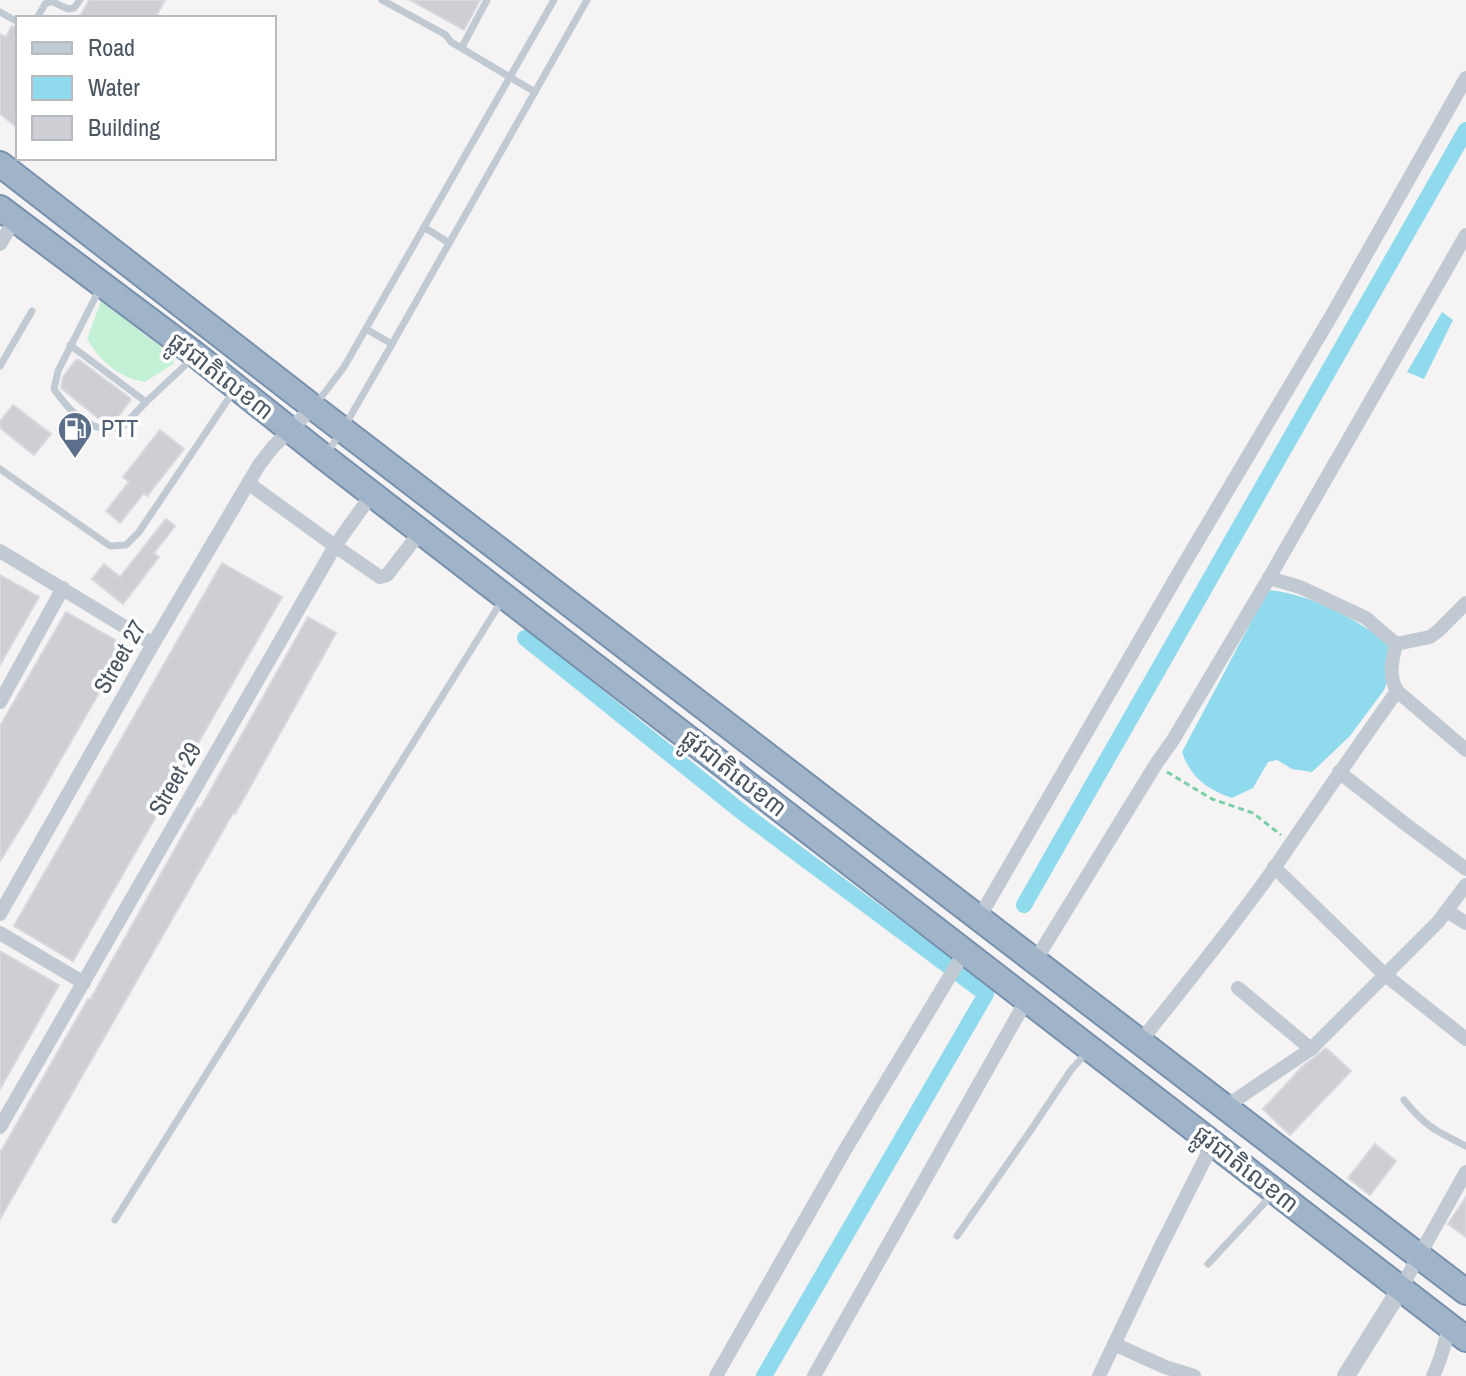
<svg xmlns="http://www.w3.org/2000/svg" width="1466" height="1376" font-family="'Archivo Narrow','Noto Sans Khmer',sans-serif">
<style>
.green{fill:#c3f1d5}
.water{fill:#90daee}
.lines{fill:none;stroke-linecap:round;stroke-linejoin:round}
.canal{stroke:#90daee;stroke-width:16}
.building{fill:#cdcfd5;stroke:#d7d9de;stroke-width:2}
.trunk-casing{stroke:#7690ad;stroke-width:28}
.path{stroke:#7ad0a6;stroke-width:3;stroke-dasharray:6 4;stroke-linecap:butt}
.service{stroke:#c1cad2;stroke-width:7}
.minor{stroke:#c1cad2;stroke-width:14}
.tertiary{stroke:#c1cad2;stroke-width:18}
.trunk{stroke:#9fb4c9;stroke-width:24}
.labels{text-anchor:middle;stroke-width:7;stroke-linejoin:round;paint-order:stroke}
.street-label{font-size:24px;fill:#4a5661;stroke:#fff}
.service-label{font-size:24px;fill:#4e5e75;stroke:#fff;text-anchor:start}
</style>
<rect width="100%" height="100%" fill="#f5f3f3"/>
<path class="green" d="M101 301 174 357 173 364 145 382C119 378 100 361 87 339Z"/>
<g class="water">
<polygon points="1442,312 1453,320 1424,379 1407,372"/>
<path d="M1268 590C1312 594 1355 619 1390 644L1387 683 1384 690 1350 736 1312 772 1292 769 1277 760 1268 762 1253 788 1232 798C1208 790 1190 777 1182 752Z"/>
</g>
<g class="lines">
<g class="canal">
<polyline points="525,638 743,813 986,994 764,1376"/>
<polyline points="1024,905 1466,130"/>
</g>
</g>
<g class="building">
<polygon points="89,0 165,0 155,18 79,18"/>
<polygon points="410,0 480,0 464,30"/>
<polygon points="12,26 18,28 18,128 0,114 0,34 6,37"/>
<polygon points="76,360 79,360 130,398 130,401 114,422 103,422 61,388 63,377"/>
<polygon points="13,405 51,434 34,455 0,428 0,422"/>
<polygon points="160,430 184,449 147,496 144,493 120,523 106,511 129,482 123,477"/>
<polygon points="166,519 175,526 154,553 159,557 123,604 92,579 104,564 120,577"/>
<polygon points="222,563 282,597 73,961 14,926"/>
<polygon points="0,575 39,597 0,665"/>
<polygon points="66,612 126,646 28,816 0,861 0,726"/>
<polygon points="308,617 336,633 235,814 233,813 0,1219 0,1153 88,999 90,1000 198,808 200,809"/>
<polygon points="0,951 59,985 0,1089"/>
<polygon points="1326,1048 1351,1071 1290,1135 1263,1109 1302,1067"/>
<polygon points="1375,1144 1396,1161 1370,1195 1348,1178"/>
<polygon points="1466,1197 1466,1237 1448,1224"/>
</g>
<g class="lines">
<g class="trunk-casing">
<g id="trunk">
<polyline points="0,164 313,407 1466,1292"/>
<polyline points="0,208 196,355 324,457 1466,1339"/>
</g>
</g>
<polyline class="path" points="1167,772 1212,799 1253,813 1281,835"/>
<g class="service">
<polyline points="382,0 446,35 451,42 535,92"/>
<polyline points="0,12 18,22"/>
<polyline points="37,18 45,4 51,1 68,9 74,8 80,0"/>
<polyline points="462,47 487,0"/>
<polyline points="424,227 449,243"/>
<path d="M100 288 58 371 54 389C65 405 81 424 101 428 107 429 115 428 121 428L146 402 194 357"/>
<polyline points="366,329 392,344"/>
<polyline points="70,345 146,402"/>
<polyline points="0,366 32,311"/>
<polyline points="316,404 344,367 554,0"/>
<polyline points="327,453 343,429 392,344 587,0"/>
<polyline points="0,469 110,546 126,545 139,532 235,389"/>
<path d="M1404 1100C1426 1127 1436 1131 1466 1146"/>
<polyline points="115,1220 501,602"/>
<polyline points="957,1236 1031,1130 1071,1070 1087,1052"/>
<polyline points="1208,1264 1271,1196"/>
</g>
<g class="minor">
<polyline points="0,244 15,219"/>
<polyline points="372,494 335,546 380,577 387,575 421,531"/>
<polyline points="0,551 153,644"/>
<path d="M1269 578 1300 587 1366 618 1396 644C1392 661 1388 675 1397 691L1466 750"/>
<polyline points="1396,644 1430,637 1438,631 1466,603"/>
<polyline points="0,702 63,588"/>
<polyline points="1339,772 1404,823 1466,869"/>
<polyline points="1274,867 1384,974 1466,1039"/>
<polyline points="1447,911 1466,923"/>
<polyline points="0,914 153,644 259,465 273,447 313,407"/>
<polyline points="979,918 1181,569 1333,313 1466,78"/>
<polyline points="0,933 84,983"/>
<polyline points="1035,961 1156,764 1173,740 1269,578 1466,235"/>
<polyline points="1238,988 1311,1049"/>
<path d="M1140 1042C1186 984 1233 927 1275 867 1315 808 1356 749 1397 691"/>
<polyline points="1225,1107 1311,1049 1438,922 1466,885"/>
<polyline points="0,1127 335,546 248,483"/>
<polyline points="1401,1288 1466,1172"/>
<polyline points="1114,1344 1165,1367 1194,1376"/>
<polyline points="716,1376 845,1150 965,951"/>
<polyline points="814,1376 1027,999"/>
<polyline points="1099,1376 1159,1250 1213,1143"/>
<path d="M1433 1376C1441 1361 1444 1343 1450 1327"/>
</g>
<polyline class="tertiary" points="1346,1376 1401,1288"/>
<use href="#trunk" class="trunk"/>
</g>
<defs>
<g id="fuel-pin" transform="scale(1.8)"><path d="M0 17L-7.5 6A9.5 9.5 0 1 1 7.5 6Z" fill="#5c6f8a" stroke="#fff"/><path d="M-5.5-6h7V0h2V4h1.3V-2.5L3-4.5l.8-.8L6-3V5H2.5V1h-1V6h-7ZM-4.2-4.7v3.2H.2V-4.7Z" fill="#fff"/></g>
</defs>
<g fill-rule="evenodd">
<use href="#fuel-pin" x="75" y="429"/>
</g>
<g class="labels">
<g class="street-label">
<text transform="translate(221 376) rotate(38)" y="8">ផ្លូវជាតិលេខ៣</text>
<text transform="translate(120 657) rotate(-60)" y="8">Street 27</text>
<text transform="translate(734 773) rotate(38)" y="8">ផ្លូវជាតិលេខ៣</text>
<text transform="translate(175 779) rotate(-60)" y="8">Street 29</text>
<text transform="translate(1246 1169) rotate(38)" y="8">ផ្លូវជាតិលេខ៣</text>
</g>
<g class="service-label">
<text x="101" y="437">PTT</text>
</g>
</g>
<rect x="16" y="16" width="260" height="144" fill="#ffffff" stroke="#b7bbc0" stroke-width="2"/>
<rect x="32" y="42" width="40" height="12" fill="#c1cad2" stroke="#b7bbc0" stroke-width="2"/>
<text x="88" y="56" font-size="24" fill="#4a5661">Road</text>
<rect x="32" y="76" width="40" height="24" fill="#90daee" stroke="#b7bbc0" stroke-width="2"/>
<text x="88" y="96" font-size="24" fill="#4a5661">Water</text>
<rect x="32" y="116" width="40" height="24" fill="#cdcfd5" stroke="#b7bbc0" stroke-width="2"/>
<text x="88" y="136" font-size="24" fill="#4a5661">Building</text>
</svg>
